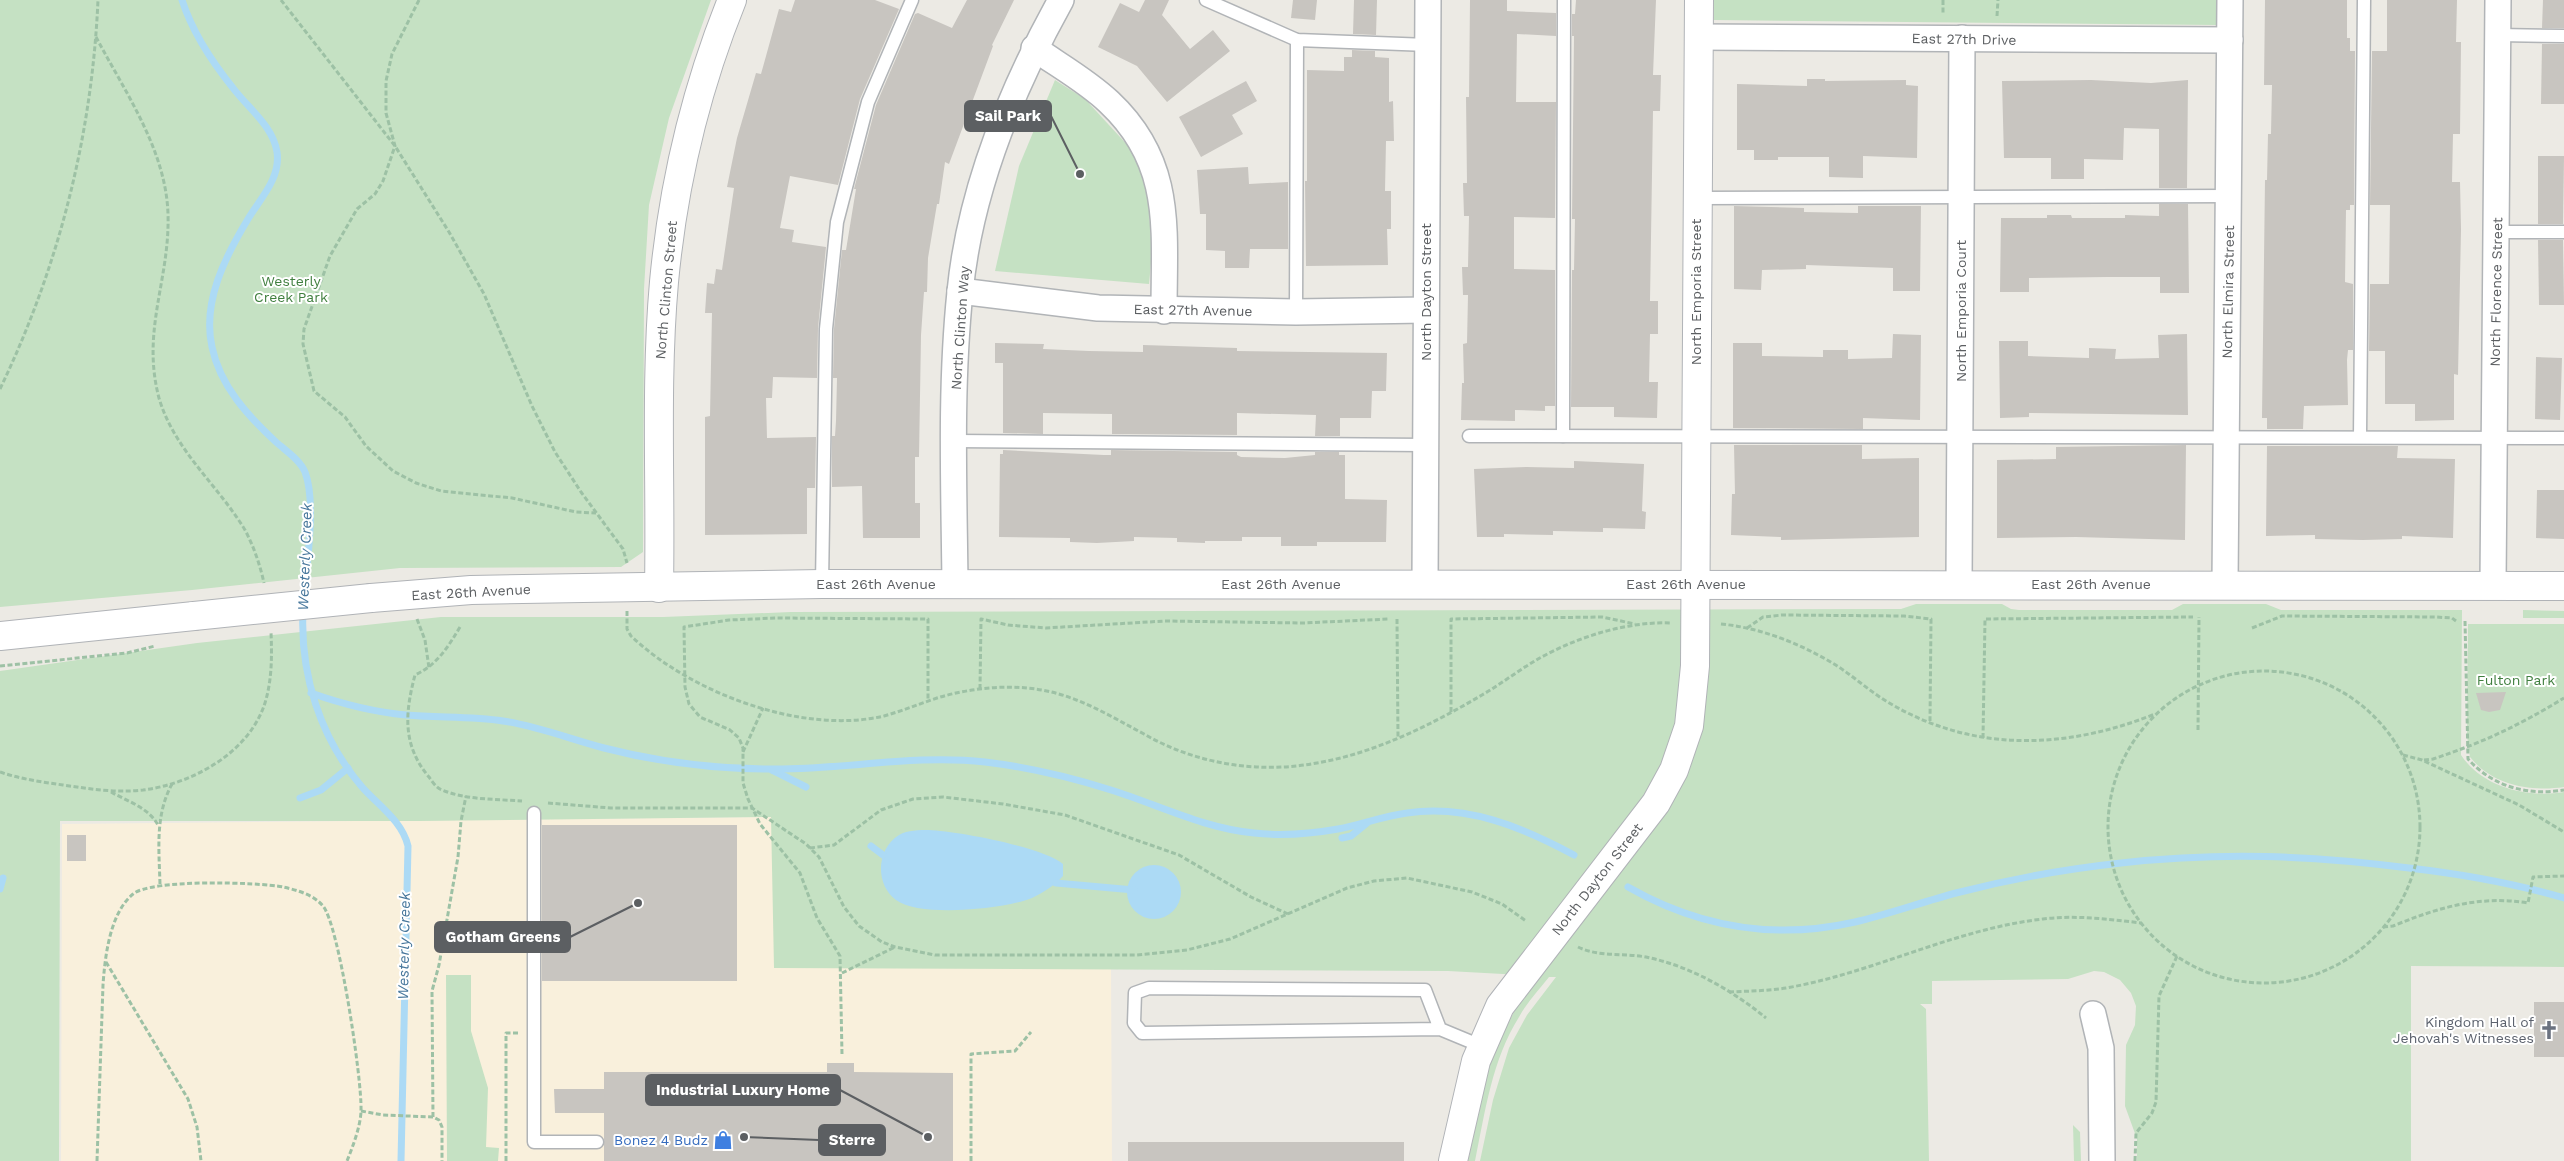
<svg xmlns="http://www.w3.org/2000/svg" width="2564" height="1161" font-family="'Work Sans',sans-serif">
<style>
.commercial{fill:#f9f0dc}
.green{fill:#c5e1c3}
.water{fill:#acdaf5}
.lines{fill:none;stroke-linecap:round;stroke-linejoin:round}
.stream{stroke:#acdaf5;stroke-width:7}
.building{fill:#c8c5c0}
.lane-casing{stroke:#b1b4b7;stroke-width:15}
.street-casing{stroke:#b1b4b7;stroke-width:28}
.secondary-casing{stroke:#b0b3b7;stroke-width:30}
.path{stroke:#9dc1a5;stroke-width:3;stroke-dasharray:5 2.5;stroke-linecap:butt}
.lane{stroke:#fff;stroke-width:12}
.street{stroke:#fff;stroke-width:25}
.secondary{stroke:#fff;stroke-width:28}
.secondary-bridge-casing{stroke:#b0b3b7;stroke-width:30;stroke-linecap:butt}
.secondary-bridge{stroke:#fff;stroke-width:28}
.labels{text-anchor:middle;stroke-width:4;stroke-linejoin:round;paint-order:stroke}
.street-label{font-size:14px;fill:#5c5f62;stroke:#fff}
.park-label{font-size:14px;fill:#407f3f;stroke:#fff}
.worship-label{font-size:14px;fill:#5b616d;stroke:#fff;text-anchor:end}
.shop-label{font-size:14px;fill:#366cbe;stroke:#fff;text-anchor:end}
.water-label{font-size:15px;font-style:italic;fill:#47779c;stroke:#fff}
.leader{fill:none;stroke:#5c5f62;stroke-width:2}
.callout-dot{fill:#5c5f62;stroke:#fff;stroke-width:2}
.callout{fill:#5c5f62;stroke:#5c5f62;stroke-width:2}
.callout-label{font-size:15px;text-anchor:middle;font-weight:bold;fill:#fff}
</style>
<rect width="100%" height="100%" fill="#eceae4"/>
<polygon class="commercial" points="771,817 1111,968 1112,1161 61,1161 62,824"/>
<g class="green">
<polygon points="0,0 711,0 669,118 649,205 644,289 643,552 621,567 400,568 192,590 0,607"/>
<polygon points="1714,0 2216,0 2216,25 1714,20"/>
<polygon points="1055,80 1085,99 1132,150 1147,183 1152,252 1149,284 995,271 1019,166"/>
<path d="M1916 604H2002L2011 609 2019 610H2172L2183 604H2266L2281 610H2462L2461 755C2483 788 2528 798 2564 792V967L2411 966V1161H2137V1139L2125 1106 2126 1045 2135 1025 2136 1006 2131 993 2120 980 2104 972 2094 971 2068 979 1932 981V1004H1920L1926 1009 1929 1161H1480L1493 1100 1509 1048 1527 1015 1556 977H1549C1539 990 1527 1002 1519 1017 1492 1060 1485 1112 1475 1161H1468L1492 1055 1515 1010 1539 976 1448 971 774 968 771 817 419 821H60L59 1161H0V671L197 643 441 617H663L791 612 1901 609Z"/>
<polygon points="2523,610 2564,611 2564,618 2523,618"/>
<path d="M2468 624H2564V787C2530 792 2492 785 2470 757L2467 736Z"/>
<polygon points="446,975 471,975 471,1031 488,1088 486,1147 499,1148 498,1161 447,1161"/>
<polygon points="2073,1125 2080,1132 2081,1161 2074,1161"/>
</g>
<g class="water">
<path d="M929 830C956 831 1043 847 1063 864V876C1054 886 1044 892 1032 898 1005 909 920 918 896 900 875 885 876 849 899 835 908 830 919 830 929 830Z"/>
<circle cx="1154" cy="892" r="27"/>
</g>
<g class="lines">
<g class="stream">
<path d="M182 0C192 31 212 62 233 88 248 108 273 126 277 152 281 178 260 199 248 219 225 257 202 302 212 347 220 386 248 416 276 442 286 451 300 460 305 472 317 504 306 565 304 600"/>
<path d="M303 611C300 674 320 738 362 787 379 806 402 821 408 846L401 1161"/>
<path d="M311 693C342 704 374 712 406 715 438 718 471 716 503 721 537 726 570 739 604 748 658 762 715 769 771 769 842 770 913 754 985 762 1027 767 1070 777 1111 790 1159 805 1203 828 1254 833 1281 836 1310 834 1338 829 1361 825 1383 816 1407 813 1467 804 1522 827 1574 855"/>
<polyline points="772,770 806,787"/>
<polyline points="300,798 321,790 348,768"/>
<polyline points="1342,838 1351,836 1367,823"/>
<polyline points="871,846 883,855"/>
<polyline points="1056,883 1134,890"/>
<path d="M1628 887C1698 927 1775 940 1855 922 1889 914 1922 902 1956 893 2010 879 2066 869 2121 863 2221 852 2309 855 2409 868 2461 874 2513 883 2564 898"/>
<polyline points="0,889 3,878"/>
</g>
</g>
<g class="building">
<polygon points="795,0 875,0 899,9 860,99 838,185 790,176 780,228 794,230 792,242 826,247 818,328 817,378 773,377 772,398 766,398 767,438 816,437 815,488 807,488 807,534 705,535 705,417 710,416 712,313 705,313 707,283 714,284 716,269 722,270 734,188 727,187 737,138 756,73 761,74 779,9 791,12"/>
<polygon points="967,0 1014,0 992,45 993,46 949,164 945,162 939,204 937,204 928,258 927,292 924,292 921,335 919,457 915,457 915,503 920,503 920,538 863,538 862,486 832,487 832,436 835,436 836,421 837,378 833,378 834,329 842,250 846,250 856,189 854,189 876,105 915,14 918,13 952,28"/>
<polygon points="1145,0 1169,0 1162,15 1190,49 1213,30 1230,51 1167,102 1137,66 1098,47 1120,3 1139,12"/>
<polygon points="1293,0 1317,0 1315,20 1291,18"/>
<polygon points="1354,0 1377,0 1376,35 1353,34"/>
<polygon points="1470,0 1507,0 1507,11 1556,13 1556,36 1517,34 1516,102 1556,102 1555,218 1514,217 1514,269 1555,270 1555,406 1545,406 1545,411 1515,410 1515,421 1461,420 1462,383 1464,383 1463,344 1467,343 1468,295 1463,295 1462,267 1468,267 1469,216 1464,216 1463,183 1467,183 1466,97 1469,97"/>
<polygon points="1576,0 1656,0 1653,75 1661,75 1660,111 1653,111 1650,301 1658,301 1658,334 1650,334 1649,382 1658,382 1657,418 1614,417 1614,407 1571,407 1572,270 1574,270 1575,219 1572,219 1574,36 1572,36 1572,14 1575,14"/>
<polygon points="2265,0 2347,0 2347,38 2350,38 2350,51 2355,51 2354,205 2350,205 2350,210 2346,210 2345,282 2353,284 2353,350 2348,350 2347,360 2348,405 2304,406 2303,429 2267,429 2267,418 2262,418 2265,180 2267,180 2268,134 2271,134 2272,85 2264,85"/>
<polygon points="2387,0 2457,0 2456,42 2461,42 2460,134 2453,134 2452,182 2460,182 2461,229 2458,375 2454,374 2454,420 2415,421 2415,404 2385,404 2385,351 2369,351 2370,284 2389,284 2390,205 2370,205 2372,51 2387,51"/>
<polygon points="2543,0 2564,0 2564,28 2542,28"/>
<polygon points="2542,44 2564,44 2564,104 2541,104"/>
<polygon points="1352,50 1375,51 1375,57 1389,58 1389,102 1393,101 1394,141 1386,141 1385,191 1391,191 1391,229 1387,229 1388,265 1306,266 1305,181 1307,181 1307,70 1344,71 1344,57 1352,57"/>
<polygon points="1807,79 1825,79 1825,81 1906,80 1906,85 1918,86 1917,158 1863,156 1863,178 1829,177 1829,157 1778,157 1778,160 1754,160 1754,150 1737,150 1737,84 1807,86"/>
<polygon points="2091,80 2151,83 2188,80 2187,188 2159,188 2159,129 2124,128 2123,160 2084,159 2084,179 2051,179 2051,158 2004,158 2002,81"/>
<polygon points="1246,81 1257,101 1232,115 1243,134 1201,157 1179,117"/>
<polygon points="2538,156 2564,156 2563,224 2538,224"/>
<polygon points="1248,167 1249,184 1288,182 1288,249 1250,249 1249,268 1225,268 1225,251 1206,250 1206,214 1200,214 1197,170"/>
<polygon points="2159,204 2188,204 2189,293 2160,293 2160,277 2107,277 2029,278 2029,292 2000,292 2001,218 2047,218 2047,215 2071,215 2072,218 2125,218 2125,215 2159,216"/>
<polygon points="1734,206 1804,208 1804,212 1858,213 1858,206 1921,206 1920,291 1893,291 1893,268 1806,265 1806,269 1762,270 1761,290 1734,289"/>
<polygon points="2538,240 2563,240 2564,305 2539,305"/>
<polygon points="1893,334 1921,335 1920,420 1863,418 1863,429 1733,428 1733,343 1762,343 1762,356 1823,357 1823,350 1848,350 1848,359 1892,358"/>
<polygon points="2187,334 2188,415 2029,413 2029,417 2000,418 1999,341 2028,341 2028,356 2089,358 2089,348 2116,349 2115,359 2159,358 2158,335"/>
<polygon points="995,343 1044,344 1043,349 1089,351 1143,352 1143,345 1237,348 1237,351 1387,353 1386,391 1372,391 1371,418 1340,418 1340,436 1315,436 1316,415 1237,413 1237,435 1112,434 1112,414 1043,413 1043,434 1003,433 1003,363 995,363"/>
<polygon points="2536,357 2562,358 2560,420 2535,419"/>
<polygon points="1734,445 1862,445 1862,459 1919,458 1919,537 1781,540 1781,537 1731,535 1732,494 1735,494"/>
<polygon points="2186,445 2185,540 2076,537 1997,538 1997,460 2056,459 2056,447"/>
<polygon points="2267,446 2398,446 2397,458 2455,459 2453,538 2402,536 2402,539 2363,540 2315,539 2315,535 2266,536"/>
<polygon points="1003,450 1104,455 1111,455 1111,450 1237,452 1237,455 1241,457 1285,458 1315,455 1315,452 1339,452 1339,455 1345,455 1345,499 1387,500 1386,542 1317,542 1317,546 1281,546 1281,537 1242,537 1242,541 1205,541 1205,543 1177,542 1177,538 1134,537 1134,541 1097,543 1070,542 1070,538 999,537 1000,454 1003,454"/>
<polygon points="1574,461 1644,464 1642,511 1646,512 1645,529 1603,528 1603,532 1553,531 1553,535 1504,534 1504,537 1477,537 1474,469 1526,467 1574,468"/>
<polygon points="2537,490 2564,490 2564,539 2536,538"/>
<polygon points="2506,692 2500,710 2489,712 2481,710 2476,693"/>
<rect x="542" y="825" width="195" height="156"/>
<rect x="67" y="835" width="19" height="26"/>
<rect x="2534" y="1002" width="30" height="55"/>
<polygon points="827,1063 854,1063 854,1072 953,1073 953,1161 604,1161 604,1113 555,1113 554,1089 604,1089 604,1072 827,1072"/>
<rect x="1128" y="1142" width="276" height="19"/>
</g>
<g class="lines">
<g class="lane-casing">
<g id="lane">
<polyline points="1206,0 1297,40 1428,45"/>
<polyline points="2498,35 2564,36"/>
<polyline points="1697,198 2229,196"/>
<polyline points="2496,232 2564,232"/>
<polyline points="1296,312 1297,40"/>
<polyline points="1469,436 2564,438"/>
<polyline points="1563,436 1564,0"/>
<polyline points="2360,437 2364,0"/>
<polyline points="955,441 1425,445"/>
<polyline points="822,584 826,329 837,222 868,102 912,0"/>
<polyline points="534,813 534,1142 597,1142"/>
<polyline points="1440,1029 1425,990 1149,988 1135,993 1134,1023 1142,1033 1440,1029 1481,1046"/>
</g>
</g>
<g class="street-casing">
<g id="street">
<polyline points="1698,37 2230,40"/>
<path d="M1034 48C1058 65 1087 81 1109 102 1174 163 1164 229 1164 311"/>
<polyline points="960,291 1098,308 1296,312 1426,310"/>
<path d="M955 584C954 487 950 389 960 292 970 189 1011 90 1061 0"/>
<polyline points="1425,584 1428,0"/>
<polyline points="1959,584 1962,38"/>
<polyline points="2225,584 2230,0"/>
<polyline points="2493,584 2498,0"/>
<polyline points="2093,1014 2101,1048 2102,1161"/>
</g>
</g>
<g class="secondary-casing">
<g id="secondary">
<path d="M659 588C661 486 655 383 664 282 673 186 696 89 732 0"/>
<polyline points="371,598 471,590 822,584 2564,586"/>
<polyline points="0,636 194,616"/>
<polyline points="1453,1161 1476,1061 1500,1006 1656,803 1674,770 1689,726 1695,666 1699,0"/>
</g>
</g>
<g class="path">
<polyline points="281,0 395,146 449,232 484,294 532,406 555,452 581,492 623,549 627,563"/>
<polyline points="419,0 392,54 386,81 386,113 395,146 383,181 375,194 357,209 330,256 304,329 303,344 314,391 345,417 366,446 393,471 416,483 441,491 512,498 576,512 596,513"/>
<polyline points="1943,0 1943,14"/>
<polyline points="1997,16 1998,0"/>
<path d="M96 37C125 92 166 150 168 214 170 280 141 330 159 398 174 450 218 485 245 530 254 547 260 565 264 583"/>
<path d="M0 389C59 266 92 136 98 0"/>
<path d="M627 611V629L631 636C691 693 802 735 884 716 902 711 919 704 937 698 970 688 1008 684 1042 690 1080 697 1110 716 1144 734 1196 764 1258 774 1317 763 1375 753 1431 725 1482 695 1501 684 1519 670 1538 659 1577 637 1627 621 1672 623"/>
<polyline points="417,619 425,640 429,668"/>
<polyline points="1397,619 1398,737"/>
<path d="M2465 621 2468 759C2493 787 2528 796 2564 790"/>
<path d="M1721 624C1761 628 1799 643 1834 664 1852 675 1868 690 1886 701 1971 753 2065 750 2155 714"/>
<path d="M460 627C448 647 437 665 415 675 405 713 402 745 429 777 432 781 436 788 442 790 466 800 496 799 522 801"/>
<polyline points="1747,628 1763,617 1782,615 1904,616 1931,619 1930,721"/>
<polyline points="2252,628 2282,616 2436,617 2452,618 2456,621"/>
<polyline points="0,666 127,653 155,646"/>
<circle cx="2264" cy="827" r="156"/>
<polyline points="980,689 981,619 1008,625 1046,628 1165,621 1303,623 1389,619"/>
<polyline points="1451,712 1451,619 1602,617 1635,624"/>
<polyline points="2198,730 2199,617"/>
<polyline points="1983,738 1985,619 2193,617"/>
<polyline points="743,752 763,708"/>
<polyline points="2403,755 2422,760 2519,805 2564,832"/>
<path d="M2424 760 2433 759C2484 742 2518 726 2564 698"/>
<path d="M0 772C20 779 42 782 63 785 90 789 116 793 143 790 192 784 249 753 265 703 272 680 272 656 271 632"/>
<path d="M111 792C127 801 149 808 158 825"/>
<polyline points="548,803 611,808 752,808 806,844 819,857 844,907 859,926 882,942 895,947 935,955 1136,955 1187,950 1230,939 1347,888 1374,881 1407,878 1472,892 1502,904 1526,921"/>
<polyline points="810,848 834,845 881,810 913,799 943,797 1003,804 1065,815 1179,855 1251,897 1288,914"/>
<path d="M160 884C159 849 155 815 172 784"/>
<path d="M2383 927 2393 926C2437 908 2479 895 2528 903L2533 877 2564 876"/>
<path d="M1578 947C1598 957 1623 953 1646 957 1690 966 1732 990 1766 1018"/>
<polyline points="106,962 188,1099 197,1127 201,1161"/>
<polyline points="842,973 895,947"/>
<path d="M1729 992C1748 991 1767 991 1786 988 1874 973 1954 929 2043 919 2076 915 2108 919 2141 923"/>
<polyline points="842,1054 840,956 817,918 800,873 760,824 748,799 743,783 743,748 739,738 730,730 700,717 689,704 685,687 684,627 729,620 776,618 928,619 928,701"/>
<polyline points="361,1111 383,1115 433,1117 439,1120 442,1127 442,1161"/>
<polyline points="433,1117 432,991 439,965 458,857 461,821 466,796"/>
<path d="M97 1161 103 985C105 956 110 913 133 894 151 879 257 882 283 887 297 890 314 895 323 906 339 925 362 1079 361 1110 361 1125 353 1146 347 1161"/>
<polyline points="506,1161 506,1033 519,1033"/>
<polyline points="971,1161 971,1054 1015,1051 1031,1032"/>
<polyline points="2135,1161 2136,1133 2152,1113 2156,1102 2159,996 2177,956"/>
</g>
<use href="#lane" class="lane"/>
<use href="#street" class="street"/>
<use href="#secondary" class="secondary"/>
<g class="secondary-bridge-casing">
<polyline id="secondary-bridge" points="194,616 371,598"/>
</g>
<use href="#secondary-bridge" class="secondary-bridge"/>
</g>
<defs>
<g id="church-bare" transform="scale(1.5)"><path d="M-1.2-6h2.4v3.5h3.3v2.4h-3.3V6h-2.4V-.1h-3.3v-2.4h3.3Z" fill="#6b7280" stroke="#fff" stroke-width="2.5" paint-order="stroke"/></g>
<g id="shop-bare" transform="scale(1.5)"><path d="M-5-2.5h2.3a2.7 3.5 0 0 1 5.4 0H5L5.5 6h-11ZM-1.5-2.5h3a1.5 2.3 0 0 0-3 0Z" fill="#3f7fe0" stroke="#fff" stroke-width="2.5" paint-order="stroke"/></g>
</defs>
<g fill-rule="evenodd">
<use href="#church-bare" x="2549" y="1030"/>
<use href="#shop-bare" x="723" y="1140"/>
</g>
<g class="labels">
<g class="street-label">
<text transform="translate(1964 39) rotate(1)" y="5">East 27th Drive</text>
<text transform="translate(666 290) rotate(-85)" y="5">North Clinton Street</text>
<text transform="translate(1426 292) rotate(-90)" y="5">North Dayton Street</text>
<text transform="translate(1696 292) rotate(-90)" y="5">North Emporia Street</text>
<text transform="translate(2228 292) rotate(-89)" y="5">North Elmira Street</text>
<text transform="translate(2496 292) rotate(-89)" y="5">North Florence Street</text>
<text transform="translate(1193 310) rotate(1)" y="5">East 27th Avenue</text>
<text transform="translate(1961 311) rotate(-90)" y="5">North Emporia Court</text>
<text transform="translate(960 328) rotate(-86)" y="5">North Clinton Way</text>
<text x="876" y="589">East 26th Avenue</text>
<text x="1281" y="589">East 26th Avenue</text>
<text x="1686" y="589">East 26th Avenue</text>
<text x="2091" y="589">East 26th Avenue</text>
<text transform="translate(471 592) rotate(-3)" y="5">East 26th Avenue</text>
<text transform="translate(1597 879) rotate(-52)" y="5">North Dayton Street</text>
</g>
<g class="park-label">
<text x="291" y="286">Westerly<tspan x="291" dy="16">Creek Park</tspan></text>
<text x="2516" y="685">Fulton Park</text>
</g>
<g class="worship-label">
<text x="2534" y="1027">Kingdom Hall of<tspan x="2534" dy="16">Jehovah's Witnesses</tspan></text>
</g>
<g class="shop-label">
<text x="708" y="1145">Bonez 4 Budz</text>
</g>
<g class="water-label">
<text transform="translate(305 557) rotate(-88)" y="5">Westerly Creek</text>
<text transform="translate(404 946) rotate(-89)" y="5">Westerly Creek</text>
</g>
</g>
<path class="leader" d="M1080 174L1051 116M638 903L570 937M928 1137L840 1090M744 1137L819 1140"/>
<g class="callout-dot">
<circle cx="1080" cy="174" r="5"/>
<circle cx="638" cy="903" r="5"/>
<circle cx="928" cy="1137" r="5"/>
<circle cx="744" cy="1137" r="5"/>
</g>
<g class="callout">
<rect x="965" y="101" width="86" height="30" rx="5"/>
<rect x="435" y="922" width="135" height="30" rx="5"/>
<rect x="646" y="1075" width="194" height="30" rx="5"/>
<rect x="819" y="1125" width="66" height="30" rx="5"/>
</g>
<g class="callout-label">
<text x="1008" y="121">Sail Park</text>
<text x="503" y="942">Gotham Greens</text>
<text x="743" y="1095">Industrial Luxury Home</text>
<text x="852" y="1145">Sterre</text>
</g>
</svg>
